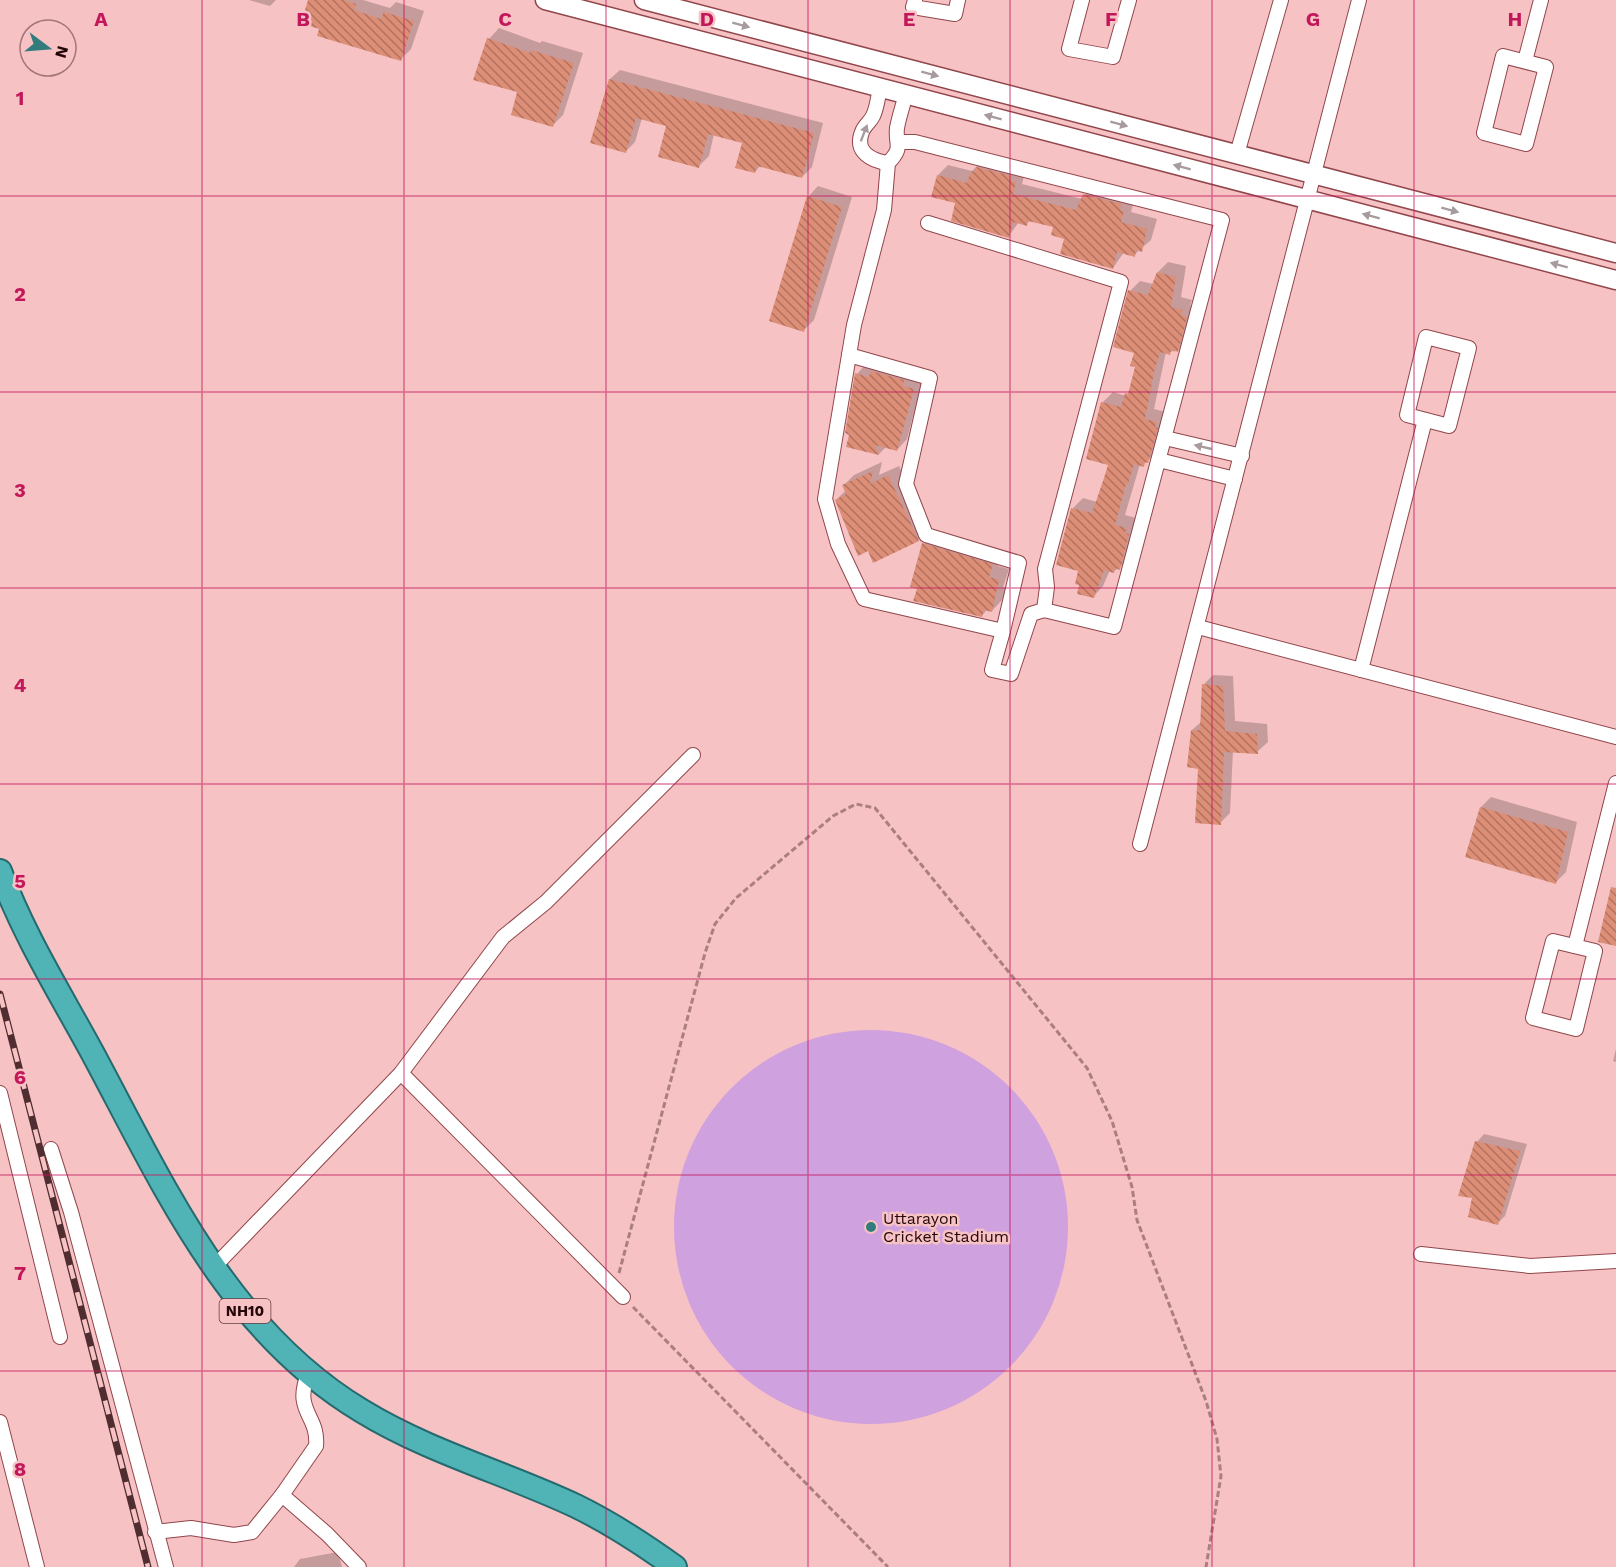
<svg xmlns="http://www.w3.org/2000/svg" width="1616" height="1567" font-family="'Work Sans',sans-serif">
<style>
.garden{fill:#d0a1df}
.shadow{fill:#0003}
.building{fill:url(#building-back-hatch)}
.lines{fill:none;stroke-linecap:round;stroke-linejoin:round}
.minor-casing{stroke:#91464b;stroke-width:16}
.tertiary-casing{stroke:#91464b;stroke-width:21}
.trunk-casing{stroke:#256a6e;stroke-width:26}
.path{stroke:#ab7e80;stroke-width:3;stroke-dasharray:6 3;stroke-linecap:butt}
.minor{stroke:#fff;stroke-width:14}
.tertiary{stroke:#fff;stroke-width:18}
.trunk{stroke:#50b3b6;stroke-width:22}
.rail-casing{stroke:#502d30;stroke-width:7}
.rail{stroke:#f7c2c3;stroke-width:4.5;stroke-dasharray:14;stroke-linecap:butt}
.oneway{fill:#a79b9d}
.grid{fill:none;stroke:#c2185b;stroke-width:1.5;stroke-opacity:0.55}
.poi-dot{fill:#327c7e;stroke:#f7c2c3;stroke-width:2}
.labels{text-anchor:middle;stroke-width:5;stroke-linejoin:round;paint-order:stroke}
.shield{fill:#f7c2c3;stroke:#633e41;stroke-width:1.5}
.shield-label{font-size:15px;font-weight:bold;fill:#240609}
.poi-label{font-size:16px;fill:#240609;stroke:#f7c2c3;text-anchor:start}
.grid-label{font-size:20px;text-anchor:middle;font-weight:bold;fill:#c2185b;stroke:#f7c2c3;stroke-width:5;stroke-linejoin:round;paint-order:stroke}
</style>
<defs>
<pattern id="building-back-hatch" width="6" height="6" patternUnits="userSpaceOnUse" patternTransform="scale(1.5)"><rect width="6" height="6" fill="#dc8e76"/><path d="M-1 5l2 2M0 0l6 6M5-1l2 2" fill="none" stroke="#b2725f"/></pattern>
</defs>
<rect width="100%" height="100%" fill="#f7c2c3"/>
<circle class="garden" cx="871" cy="1227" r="197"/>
<g class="shadow">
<polygon points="249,0 276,0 270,6"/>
<polygon points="310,0 363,0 390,8 396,2 424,11 411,49 401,59 321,28"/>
<polygon points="499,28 540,43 542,41 583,53 563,115 553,125 489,39"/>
<polygon points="620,70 823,123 812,167 802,177 760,166 755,172 743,142 714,134 709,156 699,166 668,125 642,118 635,142 625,152 610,79"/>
<polygon points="982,161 1025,172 1022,184 1082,199 1095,184 1134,201 1131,212 1157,219 1151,240 1134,255 1124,252 1113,268 1066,238 1055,226 1031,220 1026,224 1019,222 1008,237 957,202 938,175 948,165 972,171"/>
<polygon points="818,186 852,197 814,320 804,330 808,197"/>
<polygon points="1168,262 1186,266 1181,297 1192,300 1190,305 1196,307 1187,340 1177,351 1166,352 1164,361 1154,409 1166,412 1158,451 1143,465 1140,464 1125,515 1136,518 1130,558 1119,568 1114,571 1110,570 1103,586 1093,597 1080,570 1073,508 1083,498 1097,502 1110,464 1102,403 1113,392 1126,396 1131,389 1137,366 1130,291 1140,281 1153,284 1158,272"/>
<polygon points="867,363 923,378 907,439 897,450 886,447 879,454 848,446 857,374"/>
<polygon points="882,462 879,475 899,466 928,530 918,540 868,549 836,500 846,490 844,485 854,475"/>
<polygon points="934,534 1002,554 998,566 1009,569 1003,587 1006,588 1002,600 992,611 988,609 982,615 919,588 924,544"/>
<polygon points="1213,675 1233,676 1235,721 1267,724 1268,742 1257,752 1233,751 1230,813 1220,823 1199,768 1192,730 1201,722 1203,685"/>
<polygon points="1491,797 1577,822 1566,872 1555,883 1481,807"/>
<polygon points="1616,1049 1616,1062 1613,1061"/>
<polygon points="1484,1134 1527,1144 1505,1216 1498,1223 1474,1197 1477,1142"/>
<polygon points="338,1552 342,1567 294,1567 300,1559"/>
</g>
<g class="building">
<polygon points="308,0 344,0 356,4 354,10 381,19 384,12 414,21 401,61 317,36 319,29 301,23"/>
<polygon points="487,38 530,53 531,50 574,63 553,127 511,115 517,92 473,80"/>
<polygon points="609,79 814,133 802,178 757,166 755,173 735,168 742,143 708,134 699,168 658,157 666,126 636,118 626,153 590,143"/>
<polygon points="976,167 1012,176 1011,181 1016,182 1013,194 1076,210 1083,194 1121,204 1120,210 1124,211 1121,222 1147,229 1142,252 1136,250 1135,257 1117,252 1113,269 1060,254 1064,239 1051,235 1053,227 1028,221 1027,226 1013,222 1009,238 951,221 955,203 931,197 937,175 967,183 971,171 975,172"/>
<polygon points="807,196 842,207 804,332 769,321"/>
<polygon points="1157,272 1176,277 1171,307 1183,310 1181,315 1187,317 1178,352 1171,350 1170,355 1160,352 1154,372 1145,419 1157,422 1155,427 1158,428 1148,463 1145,462 1144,467 1134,464 1128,484 1126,484 1115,525 1127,528 1125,533 1129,534 1120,570 1115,568 1114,573 1104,570 1094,598 1077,594 1079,585 1075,584 1078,571 1056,565 1071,508 1092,513 1104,478 1108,465 1086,459 1101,402 1121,407 1125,393 1128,394 1135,367 1130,366 1134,353 1113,347 1128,290 1148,295"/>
<polygon points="871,371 904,380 903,386 914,389 897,451 875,445 879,455 846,447 849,435 845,433 855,373 869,377"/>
<polygon points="873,471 870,484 888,475 919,541 873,563 868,551 858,556 835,500 846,494 842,485"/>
<polygon points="922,543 993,564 989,577 999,580 992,612 984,610 982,617 913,601 917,589 910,587"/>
<polygon points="1202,684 1223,686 1225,731 1257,734 1258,754 1224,752 1221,825 1195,823 1198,769 1187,767 1191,730 1200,730"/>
<polygon points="1480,807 1568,832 1556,884 1465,857"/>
<polygon points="1611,887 1616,888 1616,946 1598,942"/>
<polygon points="1475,1141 1520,1151 1498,1225 1468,1217 1472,1198 1458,1196"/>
</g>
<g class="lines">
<g class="minor-casing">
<g id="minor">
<polyline points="915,0 913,7 955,14 958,0"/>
<polyline points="1082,0 1069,49 1113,57 1129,0"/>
<polygon points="1503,56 1546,67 1526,144 1484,133"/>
<polyline points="1525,61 1541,0"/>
<path d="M880 88C878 97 877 108 873 116 870 122 864 126 862 132 854 152 872 161 888 163"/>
<path d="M900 142H915L1222 220 1114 627 1044 610 1031 614 1011 674 992 670 1003 631 864 599 838 544 825 499 854 325 884 210 888 163C904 147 895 145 897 128 899 117 903 105 906 94"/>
<polyline points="1237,154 1281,0"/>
<polyline points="928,223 1121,282 1045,569 1047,587 1044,610"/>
<polygon points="1426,337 1469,348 1449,426 1407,415"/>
<polyline points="849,355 930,378 906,484 926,535 1019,563 1003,631"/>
<polyline points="1165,438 1242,456"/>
<polyline points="1159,460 1235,479"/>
<polyline points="1198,627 1616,737"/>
<polyline points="1361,670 1425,420"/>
<polyline points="1140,844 1359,0"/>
<polygon points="1553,941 1595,951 1576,1029 1533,1018"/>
<polyline points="1575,946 1616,783"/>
<polyline points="401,1073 623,1297"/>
<polyline points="0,1093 60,1337"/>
<polyline points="51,1149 71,1212 166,1567"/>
<polyline points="1421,1254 1530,1266 1616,1261"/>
<polyline points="213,1268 401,1073 503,937 546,902 693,755"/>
<polyline points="0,1422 37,1567"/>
<polyline points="282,1495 327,1534 359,1567"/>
<path d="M155 1532 191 1528 234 1535 252 1532 282 1495 316 1446C319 1414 292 1412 309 1372"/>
</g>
</g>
<g class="tertiary-casing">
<g id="tertiary">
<polyline points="545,0 1616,280"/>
<polyline points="644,0 1616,253"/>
</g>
</g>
<g class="trunk-casing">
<path id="trunk" d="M0 871C23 934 60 993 92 1052 164 1186 227 1330 362 1411 429 1452 506 1473 576 1506 611 1523 643 1544 675 1567"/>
</g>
<g class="path">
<polyline points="619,1273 705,953 715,924 736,898 833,816 856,804 875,808 1087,1068 1112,1121 1132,1187 1137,1220 1206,1401 1217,1439 1221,1476 1206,1567"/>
<polyline points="633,1307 888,1567"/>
</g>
<use href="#minor" class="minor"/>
<use href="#tertiary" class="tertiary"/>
<use href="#trunk" class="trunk"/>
<g class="rail-casing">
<polyline id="rail" points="0,994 148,1567"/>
</g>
<use href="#rail" class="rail"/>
</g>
<defs><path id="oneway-solid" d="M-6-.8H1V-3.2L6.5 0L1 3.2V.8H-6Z" transform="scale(1.5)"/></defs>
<g class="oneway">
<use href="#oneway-solid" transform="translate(741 25) rotate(15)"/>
<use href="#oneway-solid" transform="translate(930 74) rotate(15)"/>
<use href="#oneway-solid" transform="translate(993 117) rotate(-165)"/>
<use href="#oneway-solid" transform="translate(1119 124) rotate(15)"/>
<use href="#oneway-solid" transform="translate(864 133) rotate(-69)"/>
<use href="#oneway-solid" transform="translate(1182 167) rotate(-165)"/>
<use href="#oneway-solid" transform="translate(1450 210) rotate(15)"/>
<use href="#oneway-solid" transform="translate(1371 216) rotate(-165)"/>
<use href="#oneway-solid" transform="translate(1559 265) rotate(-165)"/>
<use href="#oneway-solid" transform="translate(1203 447) rotate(-167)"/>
</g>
<path class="grid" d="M202 0V1567M404 0V1567M606 0V1567M808 0V1567M1010 0V1567M1212 0V1567M1414 0V1567M0 196H1616M0 392H1616M0 588H1616M0 784H1616M0 979H1616M0 1175H1616M0 1371H1616"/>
<circle class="poi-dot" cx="871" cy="1227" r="6"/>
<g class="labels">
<rect class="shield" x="219.5" y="1299" width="51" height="24" rx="4.5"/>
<g class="shield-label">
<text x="245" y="1316">NH10</text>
</g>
<g class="poi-label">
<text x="883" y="1224">Uttarayon<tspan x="883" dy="18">Cricket Stadium</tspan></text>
</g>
</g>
<g class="grid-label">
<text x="101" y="26">A</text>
<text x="303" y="26">B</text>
<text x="505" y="26">C</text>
<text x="707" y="26">D</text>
<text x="909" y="26">E</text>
<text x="1111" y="26">F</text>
<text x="1313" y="26">G</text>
<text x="1515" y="26">H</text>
<text x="20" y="105">1</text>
<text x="20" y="301">2</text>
<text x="20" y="497">3</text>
<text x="20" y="692">4</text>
<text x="20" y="888">5</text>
<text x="20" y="1084">6</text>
<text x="20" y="1280">7</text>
<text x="20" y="1476">8</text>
</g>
<g transform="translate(48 48) rotate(106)"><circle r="28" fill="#f7c2c3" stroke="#a37779" stroke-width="1.5"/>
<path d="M0-4.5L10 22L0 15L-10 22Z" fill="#327c7e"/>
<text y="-9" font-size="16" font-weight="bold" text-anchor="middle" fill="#240609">N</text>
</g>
</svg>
